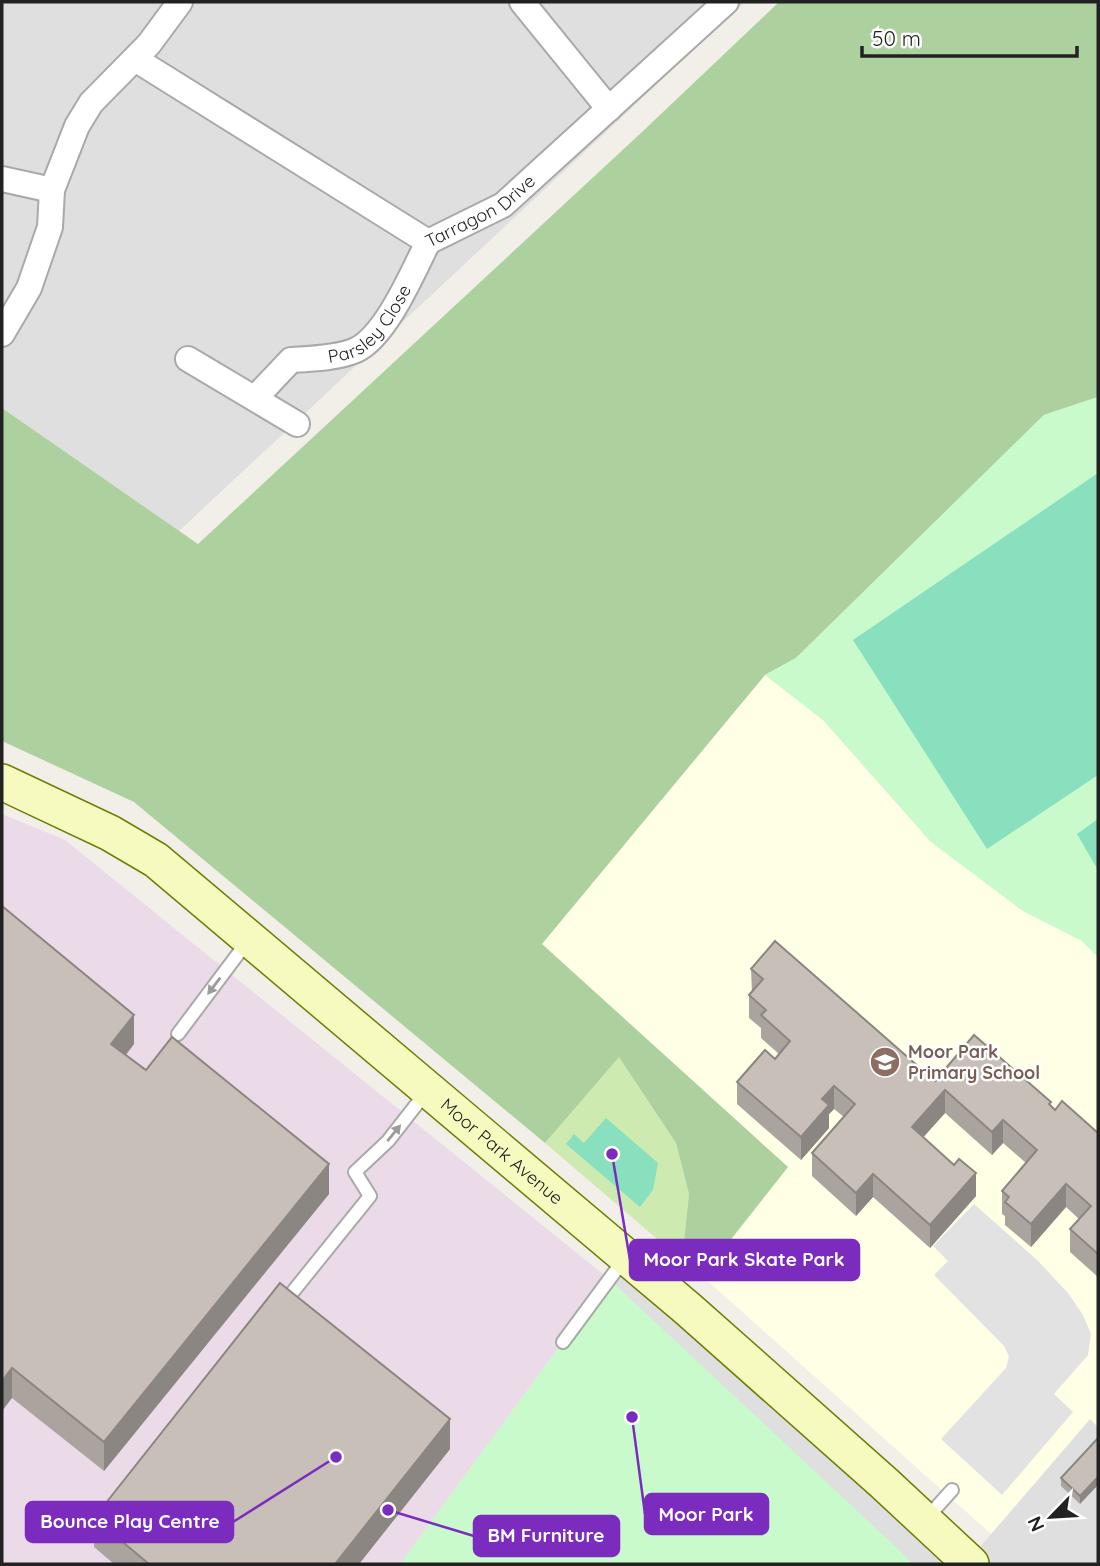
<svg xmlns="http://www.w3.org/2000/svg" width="1100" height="1566" font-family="Quicksand,sans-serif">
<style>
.residential{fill:#e0dfdf}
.industrial{fill:#ebdbe8}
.education{fill:#ffffe5}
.grass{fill:#cdebb0}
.forest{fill:#add19e}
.park{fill:#c8facc}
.pitch{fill:#88e0be}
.parking{fill:#e2e2e2}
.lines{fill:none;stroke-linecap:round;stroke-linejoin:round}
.lane-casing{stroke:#a9a9a9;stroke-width:16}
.street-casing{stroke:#a9a9a9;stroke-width:28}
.secondary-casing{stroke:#707d05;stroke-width:38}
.lane{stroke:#fff;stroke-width:12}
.street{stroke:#fff;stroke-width:24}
.secondary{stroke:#f7fabf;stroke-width:35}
.wall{fill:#aba49e}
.shaded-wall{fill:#8b8681}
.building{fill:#c7bfb8;stroke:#8b8681;stroke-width:2}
.oneway{fill:#9c9c9c}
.labels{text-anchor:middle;stroke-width:5;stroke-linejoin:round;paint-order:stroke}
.street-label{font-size:18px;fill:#222;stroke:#fff}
.education-label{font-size:18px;font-weight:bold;fill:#785e54;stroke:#fff;text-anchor:start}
.leader{fill:none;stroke:#7b2cbf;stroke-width:2.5}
.callout-dot{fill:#7b2cbf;stroke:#fff;stroke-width:2.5}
.callout{fill:#7b2cbf;stroke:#7b2cbf;stroke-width:2.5}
.callout-label{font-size:19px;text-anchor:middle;font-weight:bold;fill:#fff}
</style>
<rect width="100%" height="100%" fill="#f2efe9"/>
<g class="residential">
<polygon points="2,2 745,2 179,531 2,408"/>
<polygon points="627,1256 968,1561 1090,1419 1098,1427 1098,1564 400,1564"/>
</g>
<polygon class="industrial" points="2,814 65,840 609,1279 400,1564 2,1564"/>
<polygon class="education" points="765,675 823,720 931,842 1023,911 1082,941 1098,957 1098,1427 1090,1419 991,1534 702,1276 788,1167 542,944"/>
<polygon class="grass" points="619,1056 676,1143 689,1194 682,1260 545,1143"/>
<polygon class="forest" points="779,2 1098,2 1098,397 1044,415 796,658 765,675 542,944 788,1167 702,1276 682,1260 689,1194 676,1143 619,1057 545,1143 134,802 2,741 2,408 198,544 642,132"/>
<g class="park">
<polygon points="1098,397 1098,957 1082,941 1023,911 931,842 823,720 765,675 796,658 1044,415"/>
<polygon points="609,1279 899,1550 913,1564 400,1564"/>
</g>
<g class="pitch">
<polygon points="1098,473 1098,775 987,849 853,640"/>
<polygon points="1098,819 1098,870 1077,834"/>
<polygon points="606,1118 658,1163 653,1190 640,1207 566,1144 574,1134 584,1143"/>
</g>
<polygon class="parking" points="974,1204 1037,1260 1068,1293 1083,1315 1091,1334 1088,1355 1054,1394 1073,1412 1002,1495 941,1439 1006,1368 1009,1356 1004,1346 934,1275 948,1261 933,1246"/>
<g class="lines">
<g class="lane-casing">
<g id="lane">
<polyline points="178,1034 247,942"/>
<polyline points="283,1304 370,1196 355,1172 388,1141 427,1091"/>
<polyline points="563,1342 625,1258"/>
<polyline points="925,1520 952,1490"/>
</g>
</g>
<g class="street-casing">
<g id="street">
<polyline points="522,2 609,109"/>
<polyline points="135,59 428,242"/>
<polyline points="2,179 52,190"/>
<path id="s1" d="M428 242 503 205 726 2"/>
<polyline points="2,334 29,288 50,227 52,190 77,126 91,103 149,44 180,2"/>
<polyline points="188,359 297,424"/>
<path id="s2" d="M255 398 291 360C309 359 339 358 356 350 386 336 413 272 428 242"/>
</g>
</g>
<g class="secondary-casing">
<g id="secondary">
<path id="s3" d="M2 782 110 833 156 860 688 1309 884 1483 971 1564"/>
</g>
</g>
<use href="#lane" class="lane"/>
<use href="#street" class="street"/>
<use href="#secondary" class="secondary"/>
</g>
<g class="wall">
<polygon points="2,906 134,1044 126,1055 146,1070 329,1194 104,1471 12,1398"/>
<polygon points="751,969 935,1081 1051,1106 1055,1110 1098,1133 1098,1277 1070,1252 1070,1229 1079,1219 1066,1207 1031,1247 1005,1225 1005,1216 1002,1214 1002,1191 1026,1163 1003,1143 992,1155 945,1113 923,1137 976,1196 930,1248 873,1197 856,1216 812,1176 812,1153 844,1117 834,1109 829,1114 829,1128 801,1160 737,1104 737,1082 775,1059 779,1054 761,1038 761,1028 749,1018 749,995 752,993"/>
<polygon points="1098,1438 1080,1504 1061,1486 1061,1478"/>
<polygon points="450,1449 359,1564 114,1564 94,1547 94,1518"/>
</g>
<g class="shaded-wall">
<polygon points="134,1015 134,1044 111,1073 111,1044"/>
<polygon points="834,1086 834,1109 829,1114 829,1128 801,1160 801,1137 822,1099"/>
<polygon points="945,1090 945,1113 912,1150 912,1127"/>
<polygon points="1003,1120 1003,1143 992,1155 992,1132"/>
<polygon points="329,1164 329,1194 104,1471 104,1442"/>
<polygon points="976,1173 976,1196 930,1248 930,1225"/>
<polygon points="873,1174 873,1197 856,1216 856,1193"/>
<polygon points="1066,1184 1066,1207 1031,1247 1031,1224"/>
<polygon points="12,1368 12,1398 2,1411 2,1381"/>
<polygon points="450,1419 450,1449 359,1564 335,1564"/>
<polygon points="1098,1477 1098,1485 1080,1504 1080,1496"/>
</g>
<g class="building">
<polygon points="2,906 134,1015 111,1044 146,1070 172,1037 329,1164 104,1442 12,1368 2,1381"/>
<polygon points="775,941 935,1081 974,1035 1051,1102 1049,1104 1055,1110 1062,1101 1098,1133 1098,1254 1070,1229 1091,1206 1066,1184 1031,1224 1005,1202 1009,1197 1002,1191 1037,1150 1003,1120 992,1132 945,1090 912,1127 954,1165 959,1159 976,1173 930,1225 873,1174 856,1193 812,1153 855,1104 834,1086 822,1099 829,1105 801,1137 737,1082 765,1050 775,1059 790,1041 761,1015 766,1010 749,995 763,979 751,969"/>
<polygon points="280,1283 450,1419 335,1564 149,1564 94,1518"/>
<polygon points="1098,1438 1098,1477 1080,1496 1061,1478"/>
</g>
<defs><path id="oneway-solid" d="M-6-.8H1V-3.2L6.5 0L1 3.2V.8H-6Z" transform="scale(1.75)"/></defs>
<g class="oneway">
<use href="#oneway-solid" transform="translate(214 986) rotate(127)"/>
<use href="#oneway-solid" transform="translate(394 1133) rotate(-51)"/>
</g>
<defs>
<g id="school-disc" transform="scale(1.575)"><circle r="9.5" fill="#8d6e63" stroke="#fff"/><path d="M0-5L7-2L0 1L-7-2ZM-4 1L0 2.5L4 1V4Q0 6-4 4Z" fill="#fff"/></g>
</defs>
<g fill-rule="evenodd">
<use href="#school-disc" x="885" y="1062"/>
</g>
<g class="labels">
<g class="street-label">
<text dy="6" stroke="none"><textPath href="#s1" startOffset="61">Tarragon Drive</textPath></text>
<text dy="6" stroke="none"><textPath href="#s2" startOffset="145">Parsley Close</textPath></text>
<text dy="6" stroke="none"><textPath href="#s3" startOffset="625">Moor Park Avenue</textPath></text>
</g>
<g class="education-label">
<text x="908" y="1058">Moor Park<tspan x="908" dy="21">Primary School</tspan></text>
</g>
</g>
<path class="leader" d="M612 1154L630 1260M632 1417L645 1514M336 1457L233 1522M388 1510L474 1536"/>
<g class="callout-dot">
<circle cx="612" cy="1154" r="7"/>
<circle cx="632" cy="1417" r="7"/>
<circle cx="336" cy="1457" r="7"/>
<circle cx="388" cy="1510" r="7"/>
</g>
<g class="callout">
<rect x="630" y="1240" width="229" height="40" rx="7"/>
<rect x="645" y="1494" width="123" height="40" rx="7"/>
<rect x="26" y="1502" width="207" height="40" rx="7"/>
<rect x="474" y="1516" width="145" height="40" rx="7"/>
</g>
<g class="callout-label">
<text x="744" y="1266">Moor Park Skate Park</text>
<text x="706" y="1521">Moor Park</text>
<text x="130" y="1528">Bounce Play Centre</text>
<text x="546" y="1542">BM Furniture</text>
</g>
<rect width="1100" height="1566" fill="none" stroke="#222222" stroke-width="7"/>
<g transform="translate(1051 1517) rotate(245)" stroke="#ffffff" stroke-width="5" paint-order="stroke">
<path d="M0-5L12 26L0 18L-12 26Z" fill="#222222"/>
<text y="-10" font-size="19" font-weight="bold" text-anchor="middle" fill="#222222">N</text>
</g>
<path d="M862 46v10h215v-10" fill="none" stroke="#222222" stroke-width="3.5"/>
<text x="872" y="46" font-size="21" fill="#222222" stroke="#ffffff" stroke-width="5" paint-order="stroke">50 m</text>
</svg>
